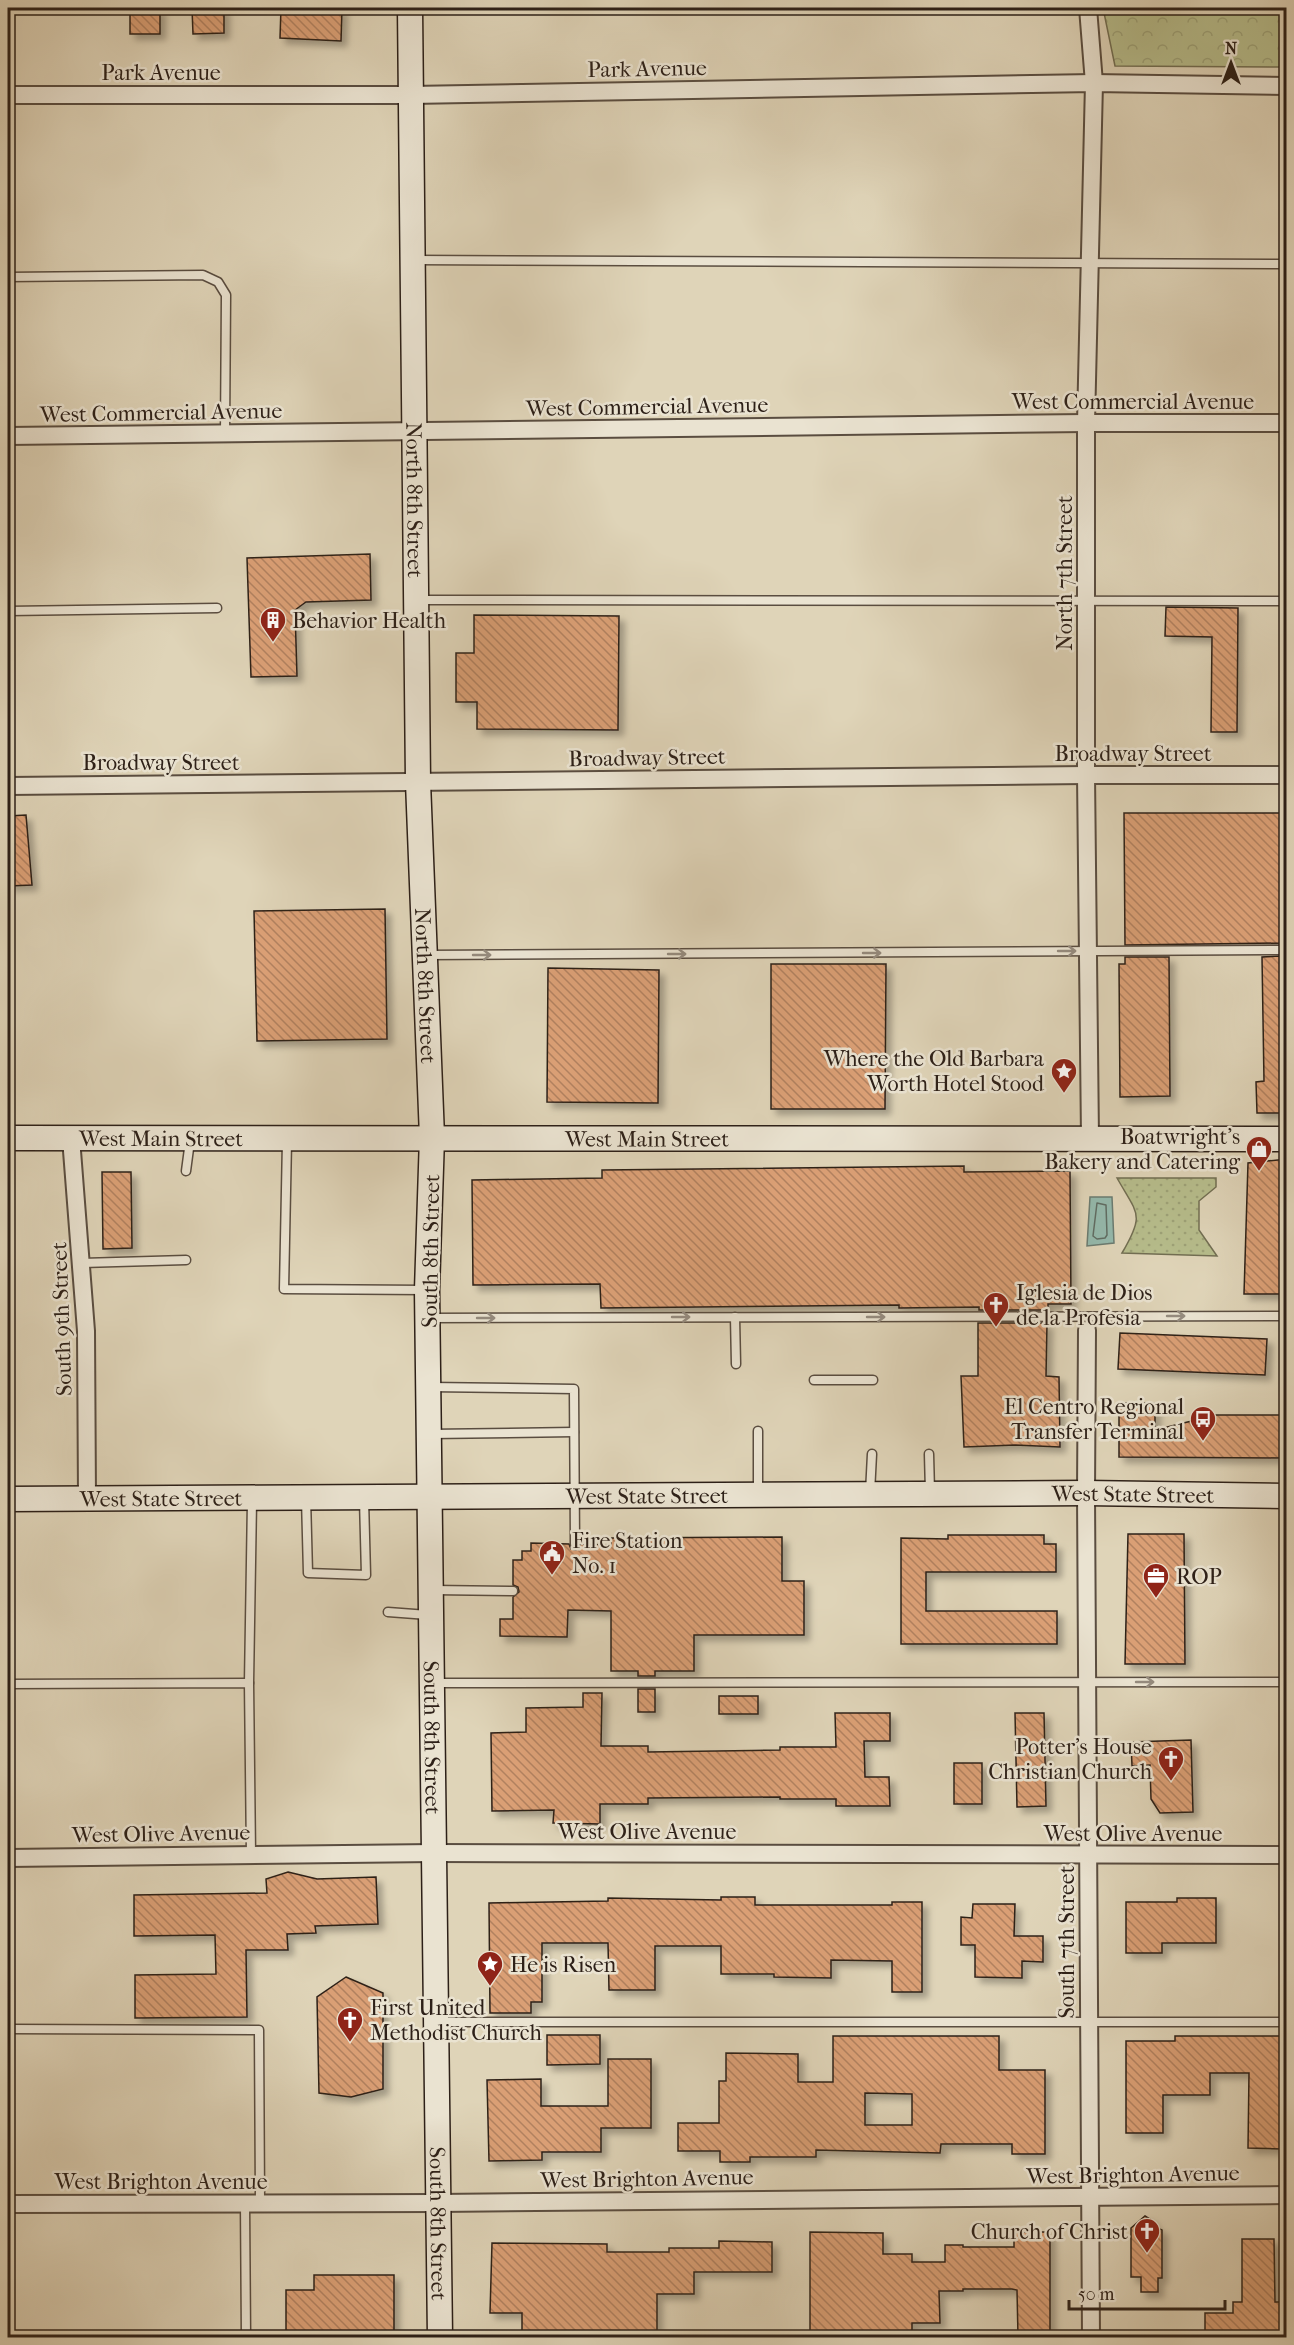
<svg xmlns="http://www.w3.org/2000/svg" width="1294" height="2345" font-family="'IM FELL French Canon',serif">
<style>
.grass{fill:url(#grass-dots);stroke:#726e52;stroke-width:1.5}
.park{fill:url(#park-crowns);stroke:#726e52;stroke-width:1.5}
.water{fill:#94b8ab;stroke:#6b7b70;stroke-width:1.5}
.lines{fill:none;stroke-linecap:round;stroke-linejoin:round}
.shore{stroke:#606c62;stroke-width:1.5}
.building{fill:url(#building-back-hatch);stroke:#2d2018;stroke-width:1.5;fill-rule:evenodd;filter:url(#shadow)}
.lane-casing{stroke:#5a4d40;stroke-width:11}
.street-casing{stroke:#5a4d40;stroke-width:20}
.secondary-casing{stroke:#2d2018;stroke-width:27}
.lane{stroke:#eae3d1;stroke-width:8}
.street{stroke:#eae3d1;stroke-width:16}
.secondary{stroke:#eae3d1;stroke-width:24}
.oneway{stroke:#958b7e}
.labels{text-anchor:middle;stroke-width:5;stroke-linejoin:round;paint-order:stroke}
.street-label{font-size:22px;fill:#2d2018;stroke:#eae3d1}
.poi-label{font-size:22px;fill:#2d2018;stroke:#eae3d1;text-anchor:start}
</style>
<defs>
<pattern id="grass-dots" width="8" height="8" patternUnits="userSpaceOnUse" patternTransform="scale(1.5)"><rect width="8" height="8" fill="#b6bc8b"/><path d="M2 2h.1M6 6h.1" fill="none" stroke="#9da177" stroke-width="1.8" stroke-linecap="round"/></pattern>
<pattern id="park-crowns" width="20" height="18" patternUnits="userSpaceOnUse" patternTransform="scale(1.5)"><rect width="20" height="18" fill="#b6bc8b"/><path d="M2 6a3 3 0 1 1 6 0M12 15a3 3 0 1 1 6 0" fill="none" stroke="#9da177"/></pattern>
<pattern id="building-back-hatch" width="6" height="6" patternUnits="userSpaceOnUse" patternTransform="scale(1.5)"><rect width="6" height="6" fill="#da9f75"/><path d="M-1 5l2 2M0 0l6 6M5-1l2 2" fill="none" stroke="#b1815f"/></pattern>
<filter id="shadow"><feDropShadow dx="5.5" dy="5.5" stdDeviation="3" flood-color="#0004"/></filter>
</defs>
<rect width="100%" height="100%" fill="#dfd4b8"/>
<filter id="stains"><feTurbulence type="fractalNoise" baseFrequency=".00333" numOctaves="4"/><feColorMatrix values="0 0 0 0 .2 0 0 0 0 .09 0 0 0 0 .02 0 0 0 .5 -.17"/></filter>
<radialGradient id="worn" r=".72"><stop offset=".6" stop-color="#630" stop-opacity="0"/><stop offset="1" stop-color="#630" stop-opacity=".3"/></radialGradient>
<path class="grass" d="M1117 1178H1216V1187L1199 1201V1230L1217 1256 1122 1253C1145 1214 1138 1215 1117 1178Z"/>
<polygon class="park" points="1103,8 1286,8 1286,67 1115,66"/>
<polygon class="water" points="1090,1197 1112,1197 1114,1243 1087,1246"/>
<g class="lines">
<polygon class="shore" points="1097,1203 1106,1205 1107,1235 1105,1238 1097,1239 1093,1236"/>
</g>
<g class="building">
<rect x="130" y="8" width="30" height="26"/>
<polygon points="192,8 224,8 224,33 193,34"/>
<polygon points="281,8 342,8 341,41 280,38"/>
<polygon points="370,554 371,600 306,602 295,610 297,676 251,677 247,558"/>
<polygon points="1166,607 1238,608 1237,732 1211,732 1212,637 1165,636"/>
<polygon points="474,615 619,616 618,730 477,729 477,702 456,702 456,653 474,653"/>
<polygon points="1124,813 1287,813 1287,943 1125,945"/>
<polygon points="26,815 32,885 8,886 8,816"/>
<polygon points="385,909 387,1039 257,1041 254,911"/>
<polygon points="1280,956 1281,1014 1287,1014 1287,1113 1257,1113 1256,1082 1264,1081 1262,957"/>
<polygon points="1125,957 1169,957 1170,1096 1120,1097 1119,964 1125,964"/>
<polygon points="771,964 886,964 885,1109 771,1109"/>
<polygon points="548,968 659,970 658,1103 547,1102"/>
<polygon points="1287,1159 1287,1294 1244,1294 1248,1163"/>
<polygon points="964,1166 964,1172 1070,1171 1071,1304 1048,1304 1048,1310 979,1310 979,1307 899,1308 899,1305 601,1308 600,1284 473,1285 472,1180 602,1178 602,1170"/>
<polygon points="102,1172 131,1172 132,1248 103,1249"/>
<polygon points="978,1323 1047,1323 1046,1376 1059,1377 1060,1447 1015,1445 964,1447 961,1376 978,1376"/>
<polygon points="1120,1333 1267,1339 1265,1375 1118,1369"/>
<polygon points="1119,1403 1155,1403 1155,1430 1216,1415 1287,1415 1287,1458 1119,1457"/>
<polygon points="1128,1534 1184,1534 1185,1664 1125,1664"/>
<polygon points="948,1535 1044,1535 1044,1544 1056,1544 1056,1572 926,1572 926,1611 1057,1611 1057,1644 901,1644 901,1538 948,1539"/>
<polygon points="782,1537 782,1581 804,1581 804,1635 694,1635 694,1671 655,1671 655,1676 638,1676 638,1671 611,1671 611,1611 568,1610 567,1637 500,1636 500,1619 513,1619 513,1597 519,1592 518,1587 513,1585 513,1560 522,1560 522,1551 531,1551 531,1543 569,1544 571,1549 576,1550 581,1544 611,1545 611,1538"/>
<rect x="638" y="1689" width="17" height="23"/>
<polygon points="583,1693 602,1693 601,1746 648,1746 648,1752 780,1750 780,1747 836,1747 835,1713 890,1713 890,1741 864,1741 865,1777 889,1777 890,1806 836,1806 836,1799 780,1799 780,1797 648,1798 648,1804 600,1804 600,1824 553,1823 554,1810 492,1811 491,1733 526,1732 526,1708 583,1707"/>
<rect x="719" y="1696" width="39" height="18"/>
<polygon points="1015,1713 1044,1713 1046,1806 1017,1807"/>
<polygon points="1191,1740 1193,1812 1160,1813 1151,1799 1150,1765 1132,1766 1131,1742"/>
<rect x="954" y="1763" width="28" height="41"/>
<polygon points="288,1872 317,1879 376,1877 378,1924 315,1926 316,1933 287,1934 288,1950 246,1950 247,2017 135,2018 135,1975 216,1974 215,1935 134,1936 134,1895 267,1893 266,1879"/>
<polygon points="721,1897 755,1897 755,1905 892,1905 892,1902 922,1902 922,1992 892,1992 892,1961 831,1960 831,1978 774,1977 774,1974 721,1974 721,1946 655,1946 655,1990 609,1990 608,1943 542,1943 542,2002 531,2002 531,2013 490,2013 489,1903 608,1901 608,1898 721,1900"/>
<polygon points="1177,1898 1216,1898 1216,1943 1162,1943 1162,1953 1126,1953 1126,1902 1177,1902"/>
<polygon points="973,1904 1015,1904 1014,1936 1043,1936 1043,1962 1022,1961 1022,1978 975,1977 975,1945 961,1945 961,1917 972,1918"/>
<polygon points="346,1977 383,1993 383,2089 351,2097 319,2093 317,1997"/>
<polygon points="547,2035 600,2035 600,2064 547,2065"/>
<path d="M833 2036H999V2070H1045V2154H1012V2144H941L940 2153 816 2150V2157H750V2162H720V2151H678V2123H719V2081H726V2053L798 2054V2082H833ZM865 2093 912 2094V2125H865Z"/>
<polygon points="1175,2036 1282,2036 1282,2149 1248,2148 1249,2073 1210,2073 1210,2095 1163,2095 1163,2133 1126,2133 1126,2041 1175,2041"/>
<polygon points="608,2059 651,2059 651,2128 601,2128 601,2152 542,2152 542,2160 489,2161 487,2080 541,2079 541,2106 608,2106"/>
<polygon points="1145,2216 1153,2221 1155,2227 1162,2230 1162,2278 1158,2278 1158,2292 1141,2292 1141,2277 1131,2277 1131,2228"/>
<polygon points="810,2232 883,2233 883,2254 912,2254 912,2262 945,2262 945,2245 963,2245 963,2247 1014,2247 1014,2232 1050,2232 1050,2337 1018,2337 1017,2290 1012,2289 963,2289 963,2291 939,2291 940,2323 912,2323 912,2337 810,2337"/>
<polygon points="1242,2239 1274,2239 1275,2302 1283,2302 1282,2337 1205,2337 1205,2313 1233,2313 1233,2302 1242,2302"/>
<polygon points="719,2241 772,2242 772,2272 694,2272 694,2294 657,2294 657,2337 522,2337 522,2313 490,2313 492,2243 607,2244 607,2252 669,2252 669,2248 719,2248"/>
<polygon points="314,2275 394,2275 394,2337 286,2337 286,2290 314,2290"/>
</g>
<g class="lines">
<g class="lane-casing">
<g id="lane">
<polyline points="414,260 1286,264"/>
<polyline points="8,277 203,275 218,282 226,295 225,434"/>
<polyline points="417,600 1286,601"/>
<polyline points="8,611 217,608"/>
<polyline points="426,955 1286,950"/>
<polyline points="287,1141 284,1289 426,1290"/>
<polyline points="186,1171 190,1141"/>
<polyline points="82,1263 186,1260"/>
<polyline points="735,1317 736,1364"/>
<polyline points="428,1318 1286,1316"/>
<polyline points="814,1380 873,1380"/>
<polyline points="429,1387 574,1389 575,1544"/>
<polyline points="758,1431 758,1494"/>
<polyline points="430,1434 574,1432"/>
<polyline points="929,1454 930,1492"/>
<polyline points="870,1493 872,1454"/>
<polyline points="306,1498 308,1573 366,1575 364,1499"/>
<polyline points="433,1590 513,1591"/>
<polyline points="388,1612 428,1615"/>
<polyline points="249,1683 252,1501"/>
<polyline points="435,1683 1286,1682"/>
<polyline points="8,1684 249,1683 251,1855"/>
<polyline points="437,2022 1286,2022"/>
<polyline points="8,2029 259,2030 260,2202"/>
<polyline points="245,2203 246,2338"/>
</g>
</g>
<g class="street-casing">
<g id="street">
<polyline points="1088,8 1094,83 1086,423 1086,775 1090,1138"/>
<polyline points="8,95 411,95 1094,83 1286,86"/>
<polyline points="8,436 1086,423 1286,423"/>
<polyline points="8,786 1086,775 1286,775"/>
<polyline points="71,1138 86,1331 87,1498"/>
<polyline points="1087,1330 1086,1493 1091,2338"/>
<polyline points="8,1858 434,1853 1286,1855"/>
<polyline points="8,2204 438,2203 1286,2195"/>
</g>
</g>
<g class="secondary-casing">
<g id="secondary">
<path id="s1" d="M410 8 418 782 432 1137 427 1290 440 2338"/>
<path id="s2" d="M8 1138 1286 1139"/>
<path id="s3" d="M8 1499 1086 1493 1286 1496"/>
</g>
</g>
<use href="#lane" class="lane"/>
<use href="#street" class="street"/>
<use href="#secondary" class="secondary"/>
</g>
<defs><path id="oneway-shaft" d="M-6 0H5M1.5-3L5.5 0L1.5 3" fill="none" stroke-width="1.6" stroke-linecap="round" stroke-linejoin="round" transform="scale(1.5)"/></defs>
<g class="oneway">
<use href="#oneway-shaft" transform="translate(1067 951)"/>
<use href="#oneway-shaft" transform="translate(872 953)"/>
<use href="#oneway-shaft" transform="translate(677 954)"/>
<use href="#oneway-shaft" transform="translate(482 955)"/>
<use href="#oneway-shaft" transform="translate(1176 1316)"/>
<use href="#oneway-shaft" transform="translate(681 1317)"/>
<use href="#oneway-shaft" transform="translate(876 1317)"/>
<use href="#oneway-shaft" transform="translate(486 1318)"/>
<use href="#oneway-shaft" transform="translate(1145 1682)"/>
</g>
<defs>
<g id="building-pin" transform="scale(1.35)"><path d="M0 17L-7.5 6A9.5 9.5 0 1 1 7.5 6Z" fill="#8f2418" stroke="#eae3d1"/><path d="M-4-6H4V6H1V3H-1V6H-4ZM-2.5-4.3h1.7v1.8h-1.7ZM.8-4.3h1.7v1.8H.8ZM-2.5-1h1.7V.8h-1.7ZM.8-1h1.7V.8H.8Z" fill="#fff"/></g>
<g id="sight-pin" transform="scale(1.35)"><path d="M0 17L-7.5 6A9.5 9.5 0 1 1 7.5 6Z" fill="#8f2418" stroke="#eae3d1"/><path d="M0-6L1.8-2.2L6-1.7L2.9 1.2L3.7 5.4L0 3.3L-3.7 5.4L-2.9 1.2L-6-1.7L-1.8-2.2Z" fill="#fff"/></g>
<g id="shop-pin" transform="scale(1.35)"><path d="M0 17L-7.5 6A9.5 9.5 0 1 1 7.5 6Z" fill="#8f2418" stroke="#eae3d1"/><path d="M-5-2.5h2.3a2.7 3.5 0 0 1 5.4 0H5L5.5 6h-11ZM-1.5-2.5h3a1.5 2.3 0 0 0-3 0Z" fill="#fff"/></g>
<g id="church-pin" transform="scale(1.35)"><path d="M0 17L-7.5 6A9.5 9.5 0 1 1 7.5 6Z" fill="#8f2418" stroke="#eae3d1"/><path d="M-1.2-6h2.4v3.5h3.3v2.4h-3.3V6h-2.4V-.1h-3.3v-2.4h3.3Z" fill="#fff"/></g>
<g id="bus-pin" transform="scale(1.35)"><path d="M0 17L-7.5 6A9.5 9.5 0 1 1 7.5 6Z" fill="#8f2418" stroke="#eae3d1"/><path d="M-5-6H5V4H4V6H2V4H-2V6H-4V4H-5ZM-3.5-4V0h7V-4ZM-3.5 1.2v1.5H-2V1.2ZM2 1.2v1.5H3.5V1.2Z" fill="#fff"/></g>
<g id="civic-pin" transform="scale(1.35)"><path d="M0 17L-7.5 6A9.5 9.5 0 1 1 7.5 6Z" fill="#8f2418" stroke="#eae3d1"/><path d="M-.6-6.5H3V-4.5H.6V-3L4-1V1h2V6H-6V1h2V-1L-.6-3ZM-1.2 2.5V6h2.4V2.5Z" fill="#fff"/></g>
<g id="office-pin" transform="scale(1.35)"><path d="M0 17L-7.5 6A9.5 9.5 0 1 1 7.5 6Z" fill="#8f2418" stroke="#eae3d1"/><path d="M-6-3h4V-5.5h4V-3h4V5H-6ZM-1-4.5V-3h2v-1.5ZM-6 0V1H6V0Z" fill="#fff"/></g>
</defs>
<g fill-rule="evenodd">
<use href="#building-pin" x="273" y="620"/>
<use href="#sight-pin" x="1064" y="1071"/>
<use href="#shop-pin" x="1259" y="1149"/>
<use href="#church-pin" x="996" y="1305"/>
<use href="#bus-pin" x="1203" y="1419"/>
<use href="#civic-pin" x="552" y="1553"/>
<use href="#office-pin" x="1156" y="1576"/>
<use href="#church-pin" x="1171" y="1759"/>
<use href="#sight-pin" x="490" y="1964"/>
<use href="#church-pin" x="350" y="2020"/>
<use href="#church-pin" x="1147" y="2231"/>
</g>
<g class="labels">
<g class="street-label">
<text transform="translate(647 68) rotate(-1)" y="8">Park Avenue</text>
<text x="161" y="80">Park Avenue</text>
<text x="1133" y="409">West Commercial Avenue</text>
<text transform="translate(647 406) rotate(-1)" y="8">West Commercial Avenue</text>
<text transform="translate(161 412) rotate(-1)" y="8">West Commercial Avenue</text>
<text dy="8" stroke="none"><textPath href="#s1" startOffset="492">North 8th Street</textPath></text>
<text transform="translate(1064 573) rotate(-90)" y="8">North 7th Street</text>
<text x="1133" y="761">Broadway Street</text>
<text transform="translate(647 757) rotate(-1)" y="8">Broadway Street</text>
<text x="161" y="770">Broadway Street</text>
<text dy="8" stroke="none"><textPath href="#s1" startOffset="978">North 8th Street</textPath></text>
<text dy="8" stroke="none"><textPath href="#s2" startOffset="153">West Main Street</textPath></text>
<text dy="8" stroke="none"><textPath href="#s2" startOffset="639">West Main Street</textPath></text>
<text transform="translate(430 1251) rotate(-89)" y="8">South 8th Street</text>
<text transform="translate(61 1319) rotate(-92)" y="8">South 9th Street</text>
<text dy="8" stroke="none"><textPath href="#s3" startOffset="1125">West State Street</textPath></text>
<text dy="8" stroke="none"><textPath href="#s3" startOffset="639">West State Street</textPath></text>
<text dy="8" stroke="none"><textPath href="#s3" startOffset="153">West State Street</textPath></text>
<text dy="8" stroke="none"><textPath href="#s1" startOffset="1730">South 8th Street</textPath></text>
<text x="647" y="1839">West Olive Avenue</text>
<text transform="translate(161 1833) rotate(-1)" y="8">West Olive Avenue</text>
<text x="1133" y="1841">West Olive Avenue</text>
<text transform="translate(1066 1942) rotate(-90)" y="8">South 7th Street</text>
<text transform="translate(1133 2174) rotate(-1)" y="8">West Brighton Avenue</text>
<text transform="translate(647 2178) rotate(-1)" y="8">West Brighton Avenue</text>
<text x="161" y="2189">West Brighton Avenue</text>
<text dy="8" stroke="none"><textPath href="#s1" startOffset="2216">South 8th Street</textPath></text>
</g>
<g class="poi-label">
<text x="292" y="628">Behavior Health</text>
<text x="1044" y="1066" text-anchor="end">Where the Old Barbara<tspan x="1044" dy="25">Worth Hotel Stood</tspan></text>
<text x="1240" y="1144" text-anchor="end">Boatwright's<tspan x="1240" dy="25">Bakery and Catering</tspan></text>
<text x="1016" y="1300">Iglesia de Dios<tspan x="1016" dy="25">de la Profesia</tspan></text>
<text x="1184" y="1414" text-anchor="end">El Centro Regional<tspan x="1184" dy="25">Transfer Terminal</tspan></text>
<text x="572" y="1548">Fire Station<tspan x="572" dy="25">No. 1</tspan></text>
<text x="1176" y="1584">ROP</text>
<text x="1152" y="1754" text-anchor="end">Potter's House<tspan x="1152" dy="25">Christian Church</tspan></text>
<text x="510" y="1972">He is Risen</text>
<text x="370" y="2015">First United<tspan x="370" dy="25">Methodist Church</tspan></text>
<text x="1128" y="2239" text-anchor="end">Church of Christ</text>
</g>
</g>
<rect width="1294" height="2345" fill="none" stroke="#dfd4b8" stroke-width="30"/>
<rect x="9" y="9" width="1276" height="2327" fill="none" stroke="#2d2018" stroke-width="3"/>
<rect x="15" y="15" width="1264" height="2315" fill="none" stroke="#2d2018" stroke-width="1.5"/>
<g transform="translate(1231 63)" stroke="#eae3d1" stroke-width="4.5" paint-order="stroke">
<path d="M0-4.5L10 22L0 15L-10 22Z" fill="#2d2018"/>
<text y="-9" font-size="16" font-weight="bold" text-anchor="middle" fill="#2d2018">N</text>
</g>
<path d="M1069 2300v9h156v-9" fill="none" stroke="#2d2018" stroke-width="3"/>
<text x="1078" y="2300" font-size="18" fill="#2d2018" stroke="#eae3d1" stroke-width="4.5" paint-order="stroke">50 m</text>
<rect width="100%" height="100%" filter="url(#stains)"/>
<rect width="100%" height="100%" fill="url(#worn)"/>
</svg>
